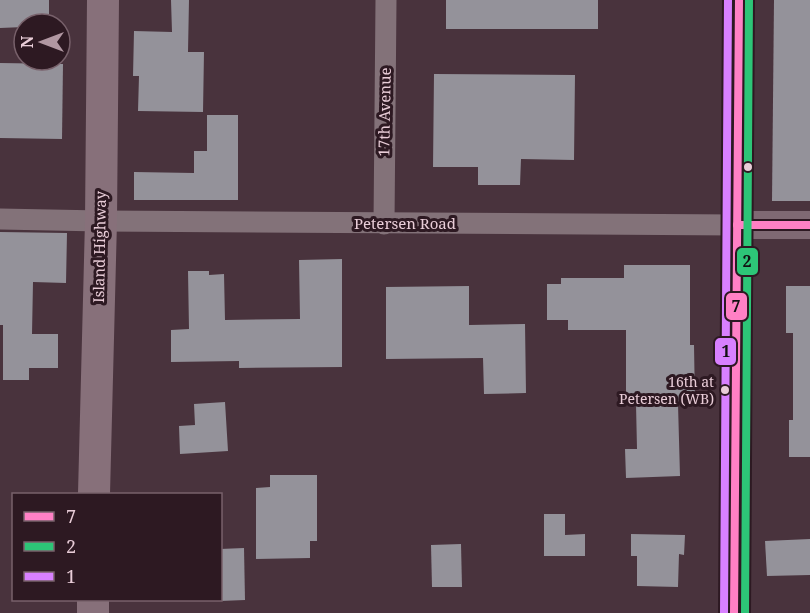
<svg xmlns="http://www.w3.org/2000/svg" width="810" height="613" font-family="'Noto Serif',serif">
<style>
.building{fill:#94929a}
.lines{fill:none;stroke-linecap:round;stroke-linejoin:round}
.street{stroke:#837279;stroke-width:21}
.secondary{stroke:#7f6973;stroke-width:28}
.primary{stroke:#87707a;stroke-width:32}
.bus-1-casing{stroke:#2d1922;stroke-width:12}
.bus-2-casing{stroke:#2d1922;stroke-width:12}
.bus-3-casing{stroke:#2d1922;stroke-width:12}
.bus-1{stroke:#ff80c5;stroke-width:8}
.bus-2{stroke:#2dc577;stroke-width:8}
.bus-3{stroke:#d880ff;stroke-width:8}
.bus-dot{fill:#e9cdd8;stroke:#2d1922;stroke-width:2}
.labels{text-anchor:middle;stroke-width:6;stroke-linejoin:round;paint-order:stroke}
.bus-label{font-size:14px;fill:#e9cdd8;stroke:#2d1922;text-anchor:end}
.street-label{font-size:15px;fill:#e9cdd8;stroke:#2d1922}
.line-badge{stroke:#2d1922;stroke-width:2}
.pale-badge-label{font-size:16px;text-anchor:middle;font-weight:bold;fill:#111}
</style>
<rect width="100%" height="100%" fill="#49333d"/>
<g class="building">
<polygon points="0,0 49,0 49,24 24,24 24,27 0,28"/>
<polygon points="171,0 189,0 188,52 204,52 203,112 138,111 139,76 133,76 134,31 172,32"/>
<rect x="446" y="0" width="152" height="29"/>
<polygon points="774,0 810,0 810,201 772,201"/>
<polygon points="0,63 63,64 62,139 0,138"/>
<polygon points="434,74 575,75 574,160 521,159 520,185 478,185 478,167 433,167"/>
<polygon points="207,115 238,115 238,200 134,200 134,172 194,173 194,151 207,151"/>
<polygon points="0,232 67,233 66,283 33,282 32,334 58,334 58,368 29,368 29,380 3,380 3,325 0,325"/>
<polygon points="342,259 342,367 239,368 239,361 171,362 171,330 189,329 188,271 209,271 209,275 224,274 225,320 300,319 299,260"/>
<polygon points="624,265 690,265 690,345 694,345 695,404 678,404 680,476 626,478 625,449 637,449 636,404 626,404 626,330 568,330 568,320 547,320 547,284 561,284 561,278 624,278"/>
<polygon points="469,286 469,325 525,324 526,393 484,394 483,358 386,359 386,287"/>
<polygon points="786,286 810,286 810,457 789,457 789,420 793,420 793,333 786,333"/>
<polygon points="225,402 228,451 180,454 179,426 195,425 194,404"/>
<polygon points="270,475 317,475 317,541 310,541 310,558 256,559 256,488 270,487"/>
<polygon points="544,514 565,514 565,535 585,534 585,556 544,556"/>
<polygon points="631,534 685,535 684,555 679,554 678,587 637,586 637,556 631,556"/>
<polygon points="810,539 810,575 767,576 765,541"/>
<polygon points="461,544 462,587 432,587 431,545"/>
<polygon points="244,548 245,600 220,601 220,549"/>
</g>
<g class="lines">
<g class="street">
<polyline points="0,219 101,221 737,225"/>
<polyline points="384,224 386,0"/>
</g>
<g class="secondary">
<polyline points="737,225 810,225"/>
<polyline points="734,613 739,0"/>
</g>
<g class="primary">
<polyline points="94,494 101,221 103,0"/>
<polyline points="93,613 93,600"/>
</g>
<g class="bus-1-casing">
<g id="bus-1">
<polyline points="737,225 810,225"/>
<polyline points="734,613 739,0"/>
</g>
</g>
<g class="bus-2-casing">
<polyline id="bus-2" points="745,613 749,0"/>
</g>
<g class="bus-3-casing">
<polyline id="bus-3" points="724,613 728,0"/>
</g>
<use href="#bus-1" class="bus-1"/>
<use href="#bus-2" class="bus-2"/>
<use href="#bus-3" class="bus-3"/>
</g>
<g class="bus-dot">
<circle cx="748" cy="167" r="5"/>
<circle cx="725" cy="390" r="5"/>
</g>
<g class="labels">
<g class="bus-label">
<text x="714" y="387">16th at<tspan x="714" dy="17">Petersen (WB)</tspan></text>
</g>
<g class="street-label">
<text transform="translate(385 112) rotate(-89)" y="5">17th Avenue</text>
<text x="405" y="229">Petersen Road</text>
<text transform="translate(100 247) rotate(-89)" y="5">Island Highway</text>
</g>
</g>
<g class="line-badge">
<rect x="736" y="247" width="23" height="29" rx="6" fill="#2dc577"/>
<rect x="725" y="292" width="23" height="29" rx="6" fill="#ff80c5"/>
<rect x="714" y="337" width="23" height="29" rx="6" fill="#d880ff"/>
</g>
<g class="pale-badge-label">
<text x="747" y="267">2</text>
<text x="736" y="312">7</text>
<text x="726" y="357">1</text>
</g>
<rect x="12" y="493" width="210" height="108" fill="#2d1922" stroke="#78616b" stroke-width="1.5"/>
<rect x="24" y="512" width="30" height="9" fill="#ff80c5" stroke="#78616b" stroke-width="1.5"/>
<text x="66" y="523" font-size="18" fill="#e9cdd8">7</text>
<rect x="24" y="542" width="30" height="9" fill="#2dc577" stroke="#78616b" stroke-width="1.5"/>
<text x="66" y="553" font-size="18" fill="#e9cdd8">2</text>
<rect x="24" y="572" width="30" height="9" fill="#d880ff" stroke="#78616b" stroke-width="1.5"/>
<text x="66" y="583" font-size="18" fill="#e9cdd8">1</text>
<g transform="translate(42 42) rotate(270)"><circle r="28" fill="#2d1922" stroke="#78616b" stroke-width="1.5"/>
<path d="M0-4.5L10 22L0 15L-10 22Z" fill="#b197a2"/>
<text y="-9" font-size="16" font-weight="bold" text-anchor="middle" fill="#e9cdd8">N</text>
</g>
</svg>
